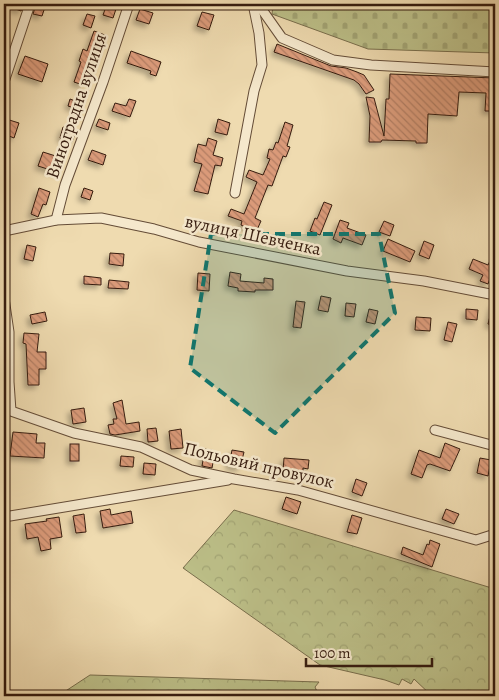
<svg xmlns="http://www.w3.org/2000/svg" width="499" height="700" font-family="Alegreya,serif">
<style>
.forest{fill:url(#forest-crowns);stroke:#796e4c}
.cemetery{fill:url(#cemetery-stones);stroke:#796e4c}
.building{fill:url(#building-back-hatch);stroke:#361c0f;filter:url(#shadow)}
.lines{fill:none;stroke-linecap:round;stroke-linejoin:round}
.street-casing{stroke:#644c37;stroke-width:11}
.street{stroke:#f5e8cc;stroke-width:9}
.marked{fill:#0f766e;fill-opacity:0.2;stroke:#0f766e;stroke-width:4;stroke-dasharray:10 6;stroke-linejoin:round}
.labels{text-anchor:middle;stroke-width:5;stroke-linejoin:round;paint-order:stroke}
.street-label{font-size:18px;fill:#361c0f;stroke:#f5e8cc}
</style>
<defs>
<pattern id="forest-crowns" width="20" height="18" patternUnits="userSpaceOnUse" patternTransform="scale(1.25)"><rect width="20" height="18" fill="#bcbf88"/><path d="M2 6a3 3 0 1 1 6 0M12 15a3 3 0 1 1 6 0" fill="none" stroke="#a2a474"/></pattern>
<pattern id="cemetery-stones" width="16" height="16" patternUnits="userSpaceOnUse" patternTransform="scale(1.25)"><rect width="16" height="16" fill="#bcbf88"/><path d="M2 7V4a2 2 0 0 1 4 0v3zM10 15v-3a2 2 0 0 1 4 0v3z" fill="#a2a474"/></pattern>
<pattern id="building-back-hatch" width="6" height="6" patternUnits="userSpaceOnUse" patternTransform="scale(1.25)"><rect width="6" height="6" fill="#da9a79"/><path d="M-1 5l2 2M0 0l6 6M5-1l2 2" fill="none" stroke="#b27d62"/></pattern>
<filter id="shadow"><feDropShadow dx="-3.5" dy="3.5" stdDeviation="2.5" flood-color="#0004"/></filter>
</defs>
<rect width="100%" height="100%" fill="#efdbb0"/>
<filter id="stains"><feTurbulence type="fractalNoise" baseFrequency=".004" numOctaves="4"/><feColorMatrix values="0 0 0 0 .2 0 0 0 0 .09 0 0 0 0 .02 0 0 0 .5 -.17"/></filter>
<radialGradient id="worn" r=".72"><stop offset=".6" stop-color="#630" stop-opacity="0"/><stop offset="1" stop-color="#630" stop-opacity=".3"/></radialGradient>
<g class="forest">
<polygon points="234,510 495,589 495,696 432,696 414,679 411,684 402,679 399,685 385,680 320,665 183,568"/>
<polygon points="90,675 319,682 315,687 319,696 58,696"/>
</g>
<polygon class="cemetery" points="273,4 495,4 495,53 368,49 272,14"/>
<g class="building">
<polygon points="4,4 24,4 21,11 4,5"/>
<polygon points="36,4 46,4 42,16 33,14"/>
<polygon points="107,4 117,6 113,18 103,15"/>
<polygon points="140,9 153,13 149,24 136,20"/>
<polygon points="202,12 214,15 209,30 197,26"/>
<polygon points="87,14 95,16 91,28 83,25"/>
<polygon points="94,31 105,35 96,67 90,65 83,85 74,82 81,62 79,61 83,49 87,51"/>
<polygon points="277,44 331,66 346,68 357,72 364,75 374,90 366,94 359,84 354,80 274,52"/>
<polygon points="131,51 161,62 156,76 150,74 151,71 127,63"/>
<polygon points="25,56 48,64 42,82 18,74"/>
<polygon points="390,74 495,78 495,111 485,111 486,93 459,92 457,116 428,114 427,143 416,143 416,141 382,140 381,142 369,142 370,116 366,97 374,98 384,136 386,99 389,99"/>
<polygon points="70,99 83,104 80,110 68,106"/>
<polygon points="129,99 136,101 130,117 112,111 115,103 126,106"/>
<polygon points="6,119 19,123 14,138 4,134 4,127"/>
<polygon points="99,119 110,123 108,130 96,126"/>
<polygon points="218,119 230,123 227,135 215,132"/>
<polygon points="285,122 293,125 287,146 290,147 286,157 283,156 272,186 268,185 255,218 261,221 256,232 241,225 242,221 228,216 231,209 244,214 257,182 246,177 249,170 263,175 270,159 267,158 269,149 273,150 276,142 278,143"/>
<polygon points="63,127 76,131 72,142 60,138"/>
<polygon points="208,138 217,141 213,155 223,158 221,166 215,165 208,194 194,191 202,164 194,162 198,144 206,146"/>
<polygon points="92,150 106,155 103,165 88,160"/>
<polygon points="43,152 62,158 57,172 38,166"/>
<polygon points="39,188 50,192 46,205 43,204 38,217 31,214"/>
<polygon points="84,188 93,191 90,200 81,197"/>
<polygon points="324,202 332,205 320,235 310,231 315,218 317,219"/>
<polygon points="340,220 349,223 347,228 366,235 362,245 343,238 341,243 333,239"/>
<polygon points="384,221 394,225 390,236 379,232"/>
<polygon points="388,239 415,251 410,262 383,251"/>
<polygon points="424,241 434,245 429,259 419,255"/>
<polygon points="27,245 36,247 33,261 24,259"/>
<polygon points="110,253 124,254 123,266 109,264"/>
<polygon points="473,259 488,265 490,261 495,263 488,284 480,281 483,275 469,269"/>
<polygon points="230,272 241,274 240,281 264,283 264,278 273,279 273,290 255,290 255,292 238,291 238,288 228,286"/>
<polygon points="198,273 210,274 209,291 197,290"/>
<polygon points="84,276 101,278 101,285 84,284"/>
<polygon points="109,280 129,282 128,289 108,288"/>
<polygon points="321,296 331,298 328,312 318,310"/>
<polygon points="296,301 305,302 301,328 293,327"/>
<polygon points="346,303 356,304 354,317 345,316"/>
<polygon points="493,304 495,304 495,326 488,324"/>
<polygon points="369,309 378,311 375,324 366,322"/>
<polygon points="466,309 478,310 477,320 466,319"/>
<polygon points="45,312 47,321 32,324 30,315"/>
<polygon points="416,317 431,318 430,331 415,330"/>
<polygon points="448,322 457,324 452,342 444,340"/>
<polygon points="24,333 39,334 37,352 46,352 46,369 39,369 39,385 28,385 26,344 23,343"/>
<polygon points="122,400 126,424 139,422 140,431 115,435 110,434 108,425 114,424 113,419 117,419 113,403"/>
<polygon points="84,408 86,422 73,424 71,410"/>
<polygon points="156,428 158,441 148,442 147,429"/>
<polygon points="181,429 183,448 171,449 169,431"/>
<polygon points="13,432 37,434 36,443 45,443 44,458 10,456"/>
<polygon points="445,443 460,449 450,471 430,464 427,465 422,478 411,474 419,450 440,458"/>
<rect x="70" y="444" width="9" height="17"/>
<polygon points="205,449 215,451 212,468 202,466"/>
<polygon points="232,450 244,452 240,468 229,466"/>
<polygon points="121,456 134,457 133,467 120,466"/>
<polygon points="284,458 309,460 308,469 303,468 303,473 283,471"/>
<polygon points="480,458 491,460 488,476 477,473"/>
<polygon points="144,463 156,464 155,475 143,474"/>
<polygon points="356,479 367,483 362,496 352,492"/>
<polygon points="286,497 301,502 297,514 282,509"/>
<polygon points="110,509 111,515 131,511 133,523 103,528 100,511"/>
<polygon points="446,509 459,514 454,524 442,519"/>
<polygon points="84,514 86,532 76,533 73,516"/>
<polygon points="352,515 362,518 357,534 347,532"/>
<polygon points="59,517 62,537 50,539 51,549 41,551 38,537 27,539 25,524 47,521 46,519"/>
<polygon points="430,540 440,544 432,567 401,554 403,547 423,555 427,544 429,545"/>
</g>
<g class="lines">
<g class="street-casing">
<g id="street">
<polyline points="258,4 282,38 333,60 371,65 495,72"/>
<polyline points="4,82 30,4"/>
<polyline points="235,193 254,91 262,65 259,33 253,4"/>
<polyline points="56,220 65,185 103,82 129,4"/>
<polyline points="4,231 56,220 101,218 154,229 199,242 347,271 424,281 495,295"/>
<polyline points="4,298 9,332 9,382 11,411 74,433 141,447 191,470 234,479 298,490 476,540 495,534"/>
<polyline points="435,430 495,446"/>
<polyline points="4,517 228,480"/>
</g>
</g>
<use href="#street" class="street"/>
</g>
<path class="marked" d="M211 234H379L395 313 275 433 190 368Z"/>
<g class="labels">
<g class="street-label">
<text transform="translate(76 106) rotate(-71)" y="6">Виноградна вулиця</text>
<text transform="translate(253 235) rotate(12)" y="6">вулиця Шевченка</text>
<text transform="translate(259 465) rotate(13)" y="6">Польовий провулок</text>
</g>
</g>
<rect width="499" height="700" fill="none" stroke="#efdbb0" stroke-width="20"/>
<rect x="5" y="5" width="489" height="690" fill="none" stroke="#361c0f" stroke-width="2.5"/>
<rect x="10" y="10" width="479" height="680" fill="none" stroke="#361c0f"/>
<path d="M306 658v8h126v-8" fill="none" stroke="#361c0f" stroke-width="2.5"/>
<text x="314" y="658" font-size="15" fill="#361c0f" stroke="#f5e8cc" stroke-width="4" paint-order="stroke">100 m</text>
<rect width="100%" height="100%" filter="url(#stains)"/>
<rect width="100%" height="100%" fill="url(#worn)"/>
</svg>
